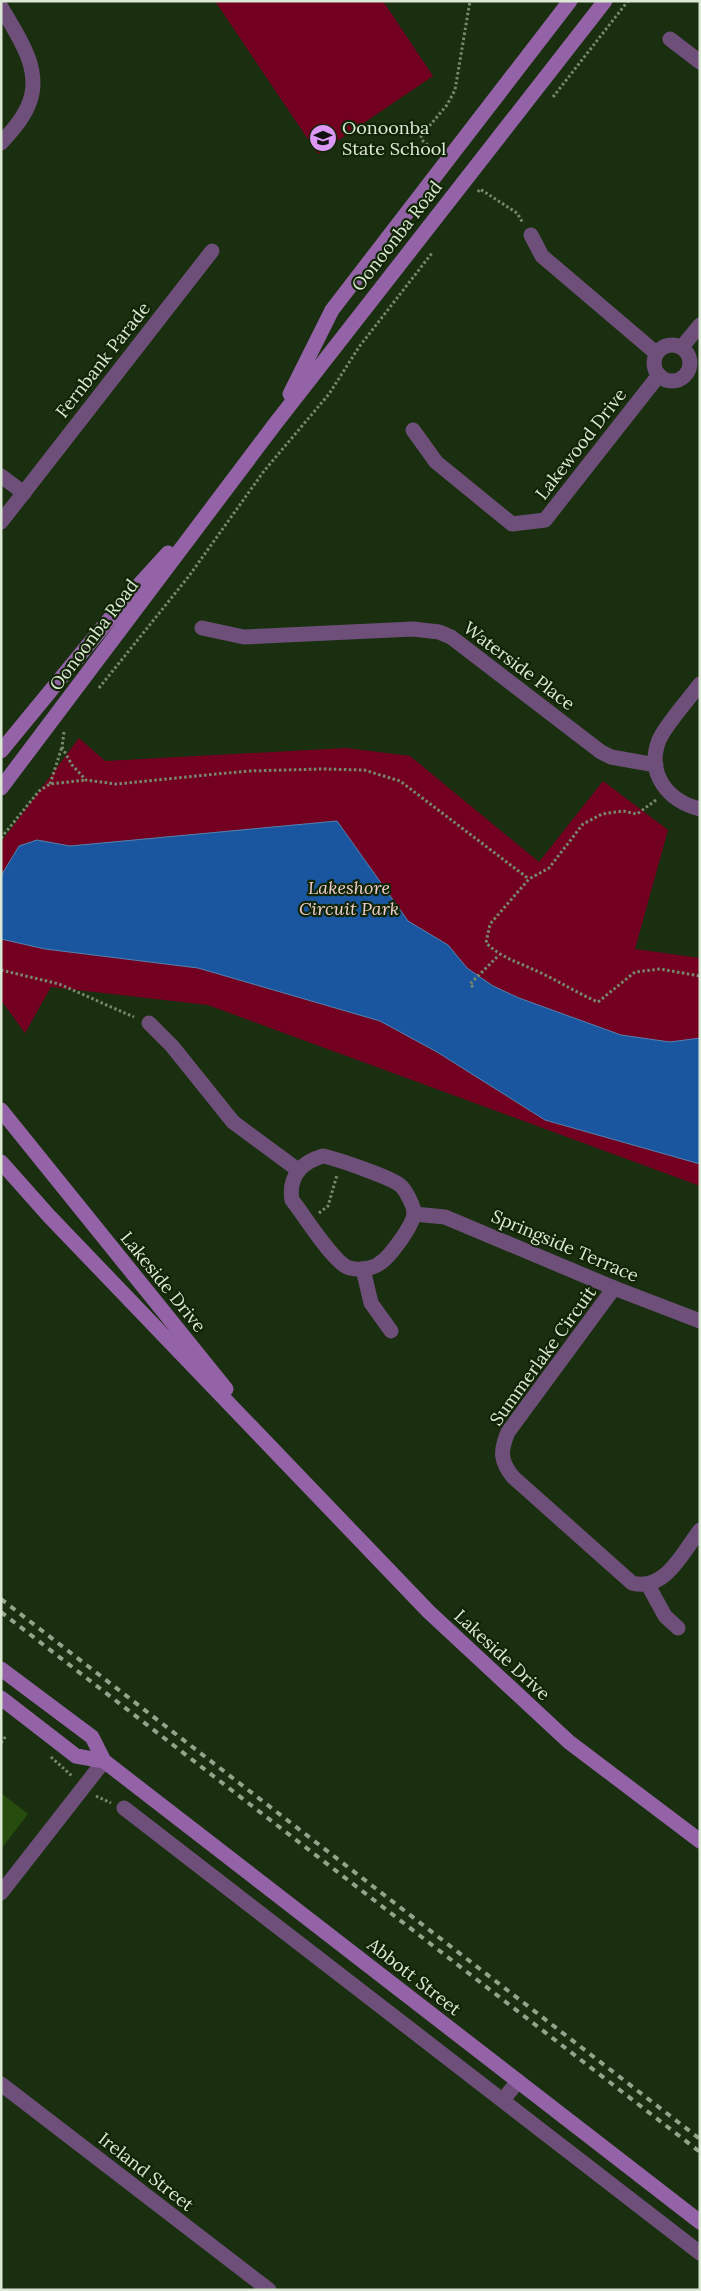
<svg xmlns="http://www.w3.org/2000/svg" width="701" height="2291" font-family="Lora,serif">
<style>
.green{fill:#740021}
.water{fill:#1a569f;stroke:#5482af}
.building{fill:#274d0e}
.lines{fill:none;stroke-linecap:round;stroke-linejoin:round}
.path{stroke:#77886e;stroke-width:3;stroke-dasharray:2.5 2.5;stroke-linecap:butt}
.street{stroke:#6d4f79;stroke-width:15}
.secondary{stroke:#9463a7;stroke-width:15}
.rail{stroke:#94a48c;stroke-width:4;stroke-dasharray:6 6;stroke-linecap:butt}
.labels{text-anchor:middle;stroke-width:4.5;stroke-linejoin:round;paint-order:stroke}
.poi-label{font-size:18px;fill:#dbe8d5;stroke:#112506;text-anchor:start}
.street-label{font-size:18px;fill:#dbe8d5;stroke:#112506}
.park-label{font-size:18px;font-style:italic;fill:#efcccd;stroke:#112506}
</style>
<rect width="100%" height="100%" fill="#1a2f0f"/>
<g class="green">
<polygon points="215,1 383,1 433,76 318,154"/>
<polygon points="79,738 105,761 346,748 410,756 539,862 603,781 668,830 635,949 700,958 700,1186 208,1005 51,987 25,1033 1,1000 1,842"/>
</g>
<polygon class="water" points="337,821 408,921 448,945 467,968 493,986 519,998 621,1035 670,1042 700,1038 700,1164 545,1120 437,1052 380,1021 198,968 45,949 1,939 1,876 19,846 37,840 70,846"/>
<polygon class="building" points="1,1793 28,1814 1,1849"/>
<g class="lines">
<g class="path">
<polyline points="553,97 628,1"/>
<polyline points="435,152 422,140 421,136 447,105 455,90 470,1"/>
<polyline points="478,192 480,189 517,213 523,223"/>
<polyline points="99,688 189,576 264,471 329,394 359,347 432,253"/>
<polyline points="64,732 62,747 72,765 86,780 116,784 248,771 322,769 364,770 400,781 529,879"/>
<polyline points="50,784 62,747"/>
<path d="M656 800 637 814 623 811 602 814 583 824 549 868 529 879 490 924 486 943C504 960 522 963 543 974 562 983 579 994 598 1002L635 972 660 969 700 976"/>
<polyline points="1,838 39,791 50,784 86,780"/>
<polyline points="1,970 59,984 134,1017"/>
<polyline points="473,987 470,984 499,955"/>
<polyline points="319,1213 328,1206 337,1175"/>
<polyline points="1,1743 6,1736"/>
<polyline points="51,1757 72,1776"/>
<polyline points="96,1796 111,1803"/>
</g>
<g class="street">
<path d="M1 7C18 36 44 71 28 106 22 120 11 132 1 143"/>
<polyline points="670,39 700,62"/>
<polyline points="531,235 542,256 656,353"/>
<circle cx="672" cy="363" r="18"/>
<polyline points="682,347 700,325"/>
<polyline points="413,430 436,462 512,524 545,520 659,375"/>
<polyline points="1,476 24,493"/>
<polyline points="1,522 212,251"/>
<polyline points="202,628 244,637 413,629 439,632 451,637 601,752 611,757 656,765"/>
<path d="M700 684C689 699 666 724 659 740 646 774 668 801 700 809"/>
<polyline points="149,1023 172,1046 233,1122 298,1170"/>
<path d="M323 1156C337 1159 393 1178 401 1186 406 1191 414 1206 414 1213 414 1224 390 1257 380 1263 373 1269 356 1271 347 1267 331 1259 304 1215 292 1200 288 1176 302 1162 323 1156Z"/>
<polyline points="414,1214 445,1217 614,1288 700,1321"/>
<polyline points="363,1269 371,1303 391,1331"/>
<path d="M614 1288 508 1432C500 1451 500 1461 513 1477L632 1583C665 1592 683 1552 700 1530"/>
<polyline points="648,1585 665,1616 678,1628"/>
<polyline points="124,1808 700,2253"/>
<polyline points="1,1893 104,1761"/>
<polyline points="1,2084 269,2290"/>
<polyline points="503,2100 518,2081"/>
</g>
<g class="secondary">
<polyline points="290,394 332,310 570,1"/>
<polyline points="1,751 126,599 168,553"/>
<polyline points="1,788 275,424 605,1"/>
<polyline points="1,1110 226,1389"/>
<polyline points="1,1162 49,1216 429,1612 569,1742 700,1841"/>
<polyline points="1,1669 92,1737 104,1761 700,2222"/>
<polyline points="1,1698 76,1756 104,1761"/>
</g>
<g class="rail">
<polyline points="1,1599 700,2139"/>
<polyline points="1,1612 700,2152"/>
</g>
</g>
<defs>
<g id="school-disc" transform="scale(1.4375)"><circle r="9.5" fill="#db99f5" stroke="#112506"/><path d="M0-5L7-2L0 1L-7-2ZM-4 1L0 2.5L4 1V4Q0 6-4 4Z" fill="#111"/></g>
</defs>
<g fill-rule="evenodd">
<use href="#school-disc" x="323" y="138"/>
</g>
<g class="labels">
<g class="poi-label">
<text x="342" y="134">Oonoonba<tspan x="342" dy="21">State School</tspan></text>
</g>
<g class="street-label">
<text transform="translate(397 236) rotate(-52)" y="6">Oonoonba Road</text>
<text transform="translate(103 360) rotate(-52)" y="6">Fernbank Parade</text>
<text transform="translate(581 444) rotate(-52)" y="6">Lakewood Drive</text>
<text transform="translate(94 635) rotate(-53)" y="6">Oonoonba Road</text>
<text transform="translate(519 666) rotate(37)" y="6">Waterside Place</text>
<text transform="translate(565 1246) rotate(23)" y="6">Springside Terrace</text>
<text transform="translate(163 1282) rotate(51)" y="6">Lakeside Drive</text>
<text transform="translate(543 1356) rotate(-54)" y="6">Summerlake Circuit</text>
<text transform="translate(502 1655) rotate(43)" y="6">Lakeside Drive</text>
<text transform="translate(414 1977) rotate(38)" y="6">Abbott Street</text>
<text transform="translate(146 2172) rotate(38)" y="6">Ireland Street</text>
</g>
<g class="park-label">
<text x="349" y="894">Lakeshore<tspan x="349" dy="21">Circuit Park</tspan></text>
</g>
</g>
<rect width="701" height="2291" fill="none" stroke="#dbe8d5" stroke-width="5"/>
</svg>
